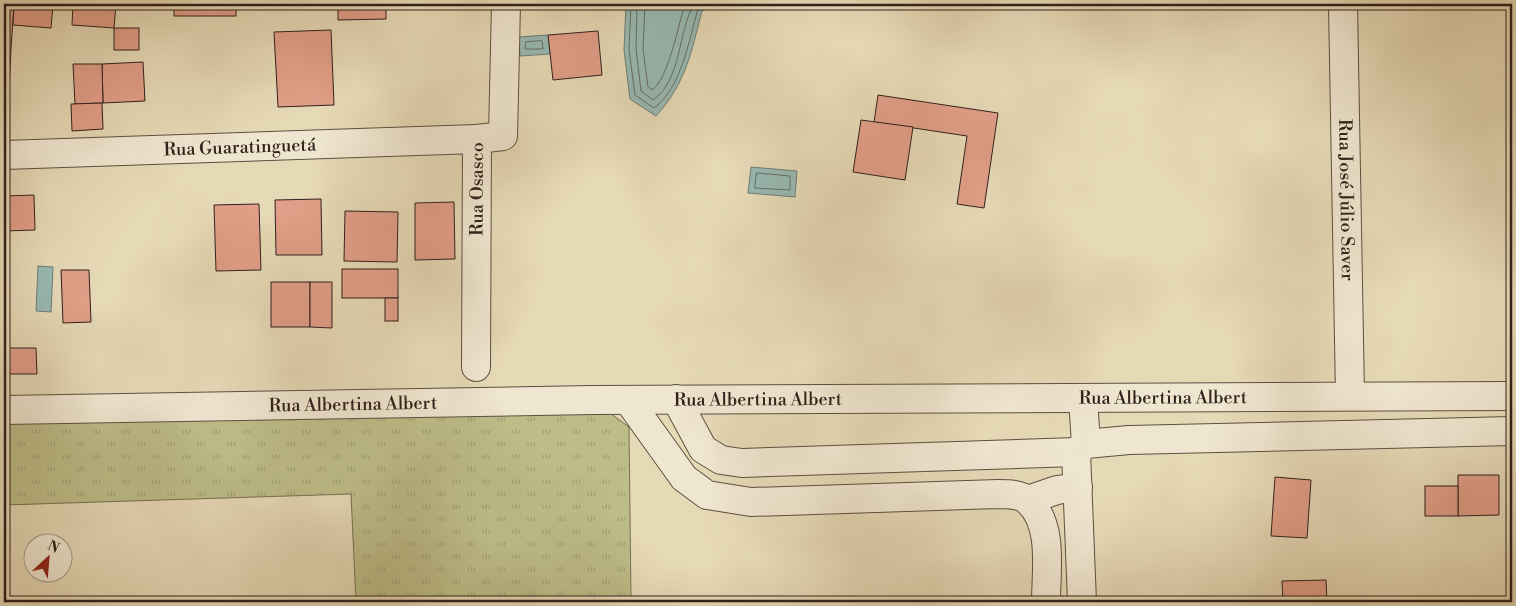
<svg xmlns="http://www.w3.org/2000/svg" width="1516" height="606" font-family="'Libre Bodoni',serif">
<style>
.grass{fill:url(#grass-tufts);stroke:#766f52}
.water{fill:#97b9b2;stroke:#6e7c76}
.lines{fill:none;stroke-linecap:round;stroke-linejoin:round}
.shore{stroke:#646d66;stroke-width:1}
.building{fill:#e19e88;stroke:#30211b}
.minor-casing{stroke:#5e4f42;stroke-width:30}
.minor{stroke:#efe6d0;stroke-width:28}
.labels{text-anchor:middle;stroke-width:5;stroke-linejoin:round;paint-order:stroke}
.street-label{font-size:18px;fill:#30211b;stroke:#efe6d0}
</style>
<defs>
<pattern id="grass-tufts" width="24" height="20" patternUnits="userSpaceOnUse" patternTransform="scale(1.25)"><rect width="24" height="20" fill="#bdbd88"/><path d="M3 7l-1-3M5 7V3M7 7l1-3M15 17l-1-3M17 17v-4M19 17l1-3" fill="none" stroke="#a3a275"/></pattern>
</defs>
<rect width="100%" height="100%" fill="#e6d9b6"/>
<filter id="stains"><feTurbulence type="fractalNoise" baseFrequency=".004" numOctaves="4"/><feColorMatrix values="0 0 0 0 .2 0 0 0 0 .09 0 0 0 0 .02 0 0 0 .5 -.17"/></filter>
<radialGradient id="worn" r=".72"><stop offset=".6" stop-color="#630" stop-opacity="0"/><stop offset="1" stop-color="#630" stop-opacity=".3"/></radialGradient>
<polygon class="grass" points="610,413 629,427 631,602 356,602 351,494 4,505 4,421"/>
<g class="water">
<path d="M626 4H718L702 11C691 53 686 83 656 116L630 99 624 50Z"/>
<polygon points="548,35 550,54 520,56 519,37"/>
<polygon points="751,167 797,171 795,197 748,193"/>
<polygon points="38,266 53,267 51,312 36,311"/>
</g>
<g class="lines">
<g class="shore">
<path d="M631 4 629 49 635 95 654 108C681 89 689 40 698 9L706 4"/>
<path d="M637 4 636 49 641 91 653 100C682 80 678 30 694 4"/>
<path d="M645 4 643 49 648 87 652 90C669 78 678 25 685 4"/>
<polygon points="542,41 543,49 525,49 526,42"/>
<polygon points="757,173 790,176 790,190 755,188"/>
</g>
</g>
<g class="building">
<polygon points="4,4 14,4 11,49 4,48"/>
<polygon points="14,4 53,4 51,28 13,25"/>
<polygon points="73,4 116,4 114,28 72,25"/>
<rect x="174" y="4" width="62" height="12"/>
<polygon points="338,4 386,4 386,19 338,20"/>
<rect x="114" y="28" width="25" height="22"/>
<polygon points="331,30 334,105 278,107 274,32"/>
<polygon points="598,31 602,75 553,80 548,35"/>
<polygon points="4,48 11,49 8,106 4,106"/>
<polygon points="143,62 145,101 103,103 102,64"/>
<polygon points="73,64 102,64 103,103 75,104"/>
<polygon points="878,95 998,113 984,208 957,204 967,136 874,122"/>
<polygon points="102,103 103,129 72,131 71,104"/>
<polygon points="861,120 913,127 905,180 853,172"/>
<polygon points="34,195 35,230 4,231 4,196"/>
<polygon points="321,199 322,255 276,255 275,200"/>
<polygon points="454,202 455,259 415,260 415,203"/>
<polygon points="259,204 261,270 216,271 214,205"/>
<polygon points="345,211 398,212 397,262 344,261"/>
<rect x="342" y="269" width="56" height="29"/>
<polygon points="61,270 89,270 91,322 63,323"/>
<rect x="271" y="282" width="39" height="45"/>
<polygon points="310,282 332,282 332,328 310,327"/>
<rect x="385" y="298" width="13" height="23"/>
<polygon points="4,348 36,348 37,374 4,374"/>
<polygon points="1458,475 1499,475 1499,515 1458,516"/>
<polygon points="1275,477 1311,480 1307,538 1271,536"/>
<rect x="1425" y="486" width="33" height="30"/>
<polygon points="1326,580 1327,602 1283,602 1282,581"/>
</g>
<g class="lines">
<g class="minor-casing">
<g id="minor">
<path id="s1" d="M1343 4 1350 396"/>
<path id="s2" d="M4 155 477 139"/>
<path id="s3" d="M476 367 477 139 503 136 506 4"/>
<polyline points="676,399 703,449 721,460 742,463 1076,452 1082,602"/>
<polyline points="1083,399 1086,444"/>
<path d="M628 400 684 478 707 495 751 502 998 494C1007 494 1021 494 1028 501 1054 524 1046 571 1046 602"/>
<path id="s4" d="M4 410 593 400 1512 396"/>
<polyline points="1076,452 1086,444 1129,440 1512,431"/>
<polyline points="1028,500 1057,490 1078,487"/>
</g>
</g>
<use href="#minor" class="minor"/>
</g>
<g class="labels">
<g class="street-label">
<text dy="6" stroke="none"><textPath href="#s2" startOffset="236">Rua Guaratinguetá</textPath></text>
<text dy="6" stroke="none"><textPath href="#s3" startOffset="178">Rua Osasco</textPath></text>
<text dy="6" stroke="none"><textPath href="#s1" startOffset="196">Rua José Júlio Saver</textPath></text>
<text dy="6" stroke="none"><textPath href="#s4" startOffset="1159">Rua Albertina Albert</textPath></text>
<text dy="6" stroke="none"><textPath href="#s4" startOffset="754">Rua Albertina Albert</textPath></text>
<text dy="6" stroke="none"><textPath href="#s4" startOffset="349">Rua Albertina Albert</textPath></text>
</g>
</g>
<rect width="1516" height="606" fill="none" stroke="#e6d9b6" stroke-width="20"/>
<rect x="5" y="5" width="1506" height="596" fill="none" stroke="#30211b" stroke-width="2.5"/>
<rect x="10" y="10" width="1496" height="586" fill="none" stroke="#30211b"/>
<g transform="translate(48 558) rotate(26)"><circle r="24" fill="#efe6d0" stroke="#a39788"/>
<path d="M0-4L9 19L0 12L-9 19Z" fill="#8f2418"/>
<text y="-8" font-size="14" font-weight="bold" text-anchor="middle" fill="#30211b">N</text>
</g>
<rect width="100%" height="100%" filter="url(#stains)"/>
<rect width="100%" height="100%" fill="url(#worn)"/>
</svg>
